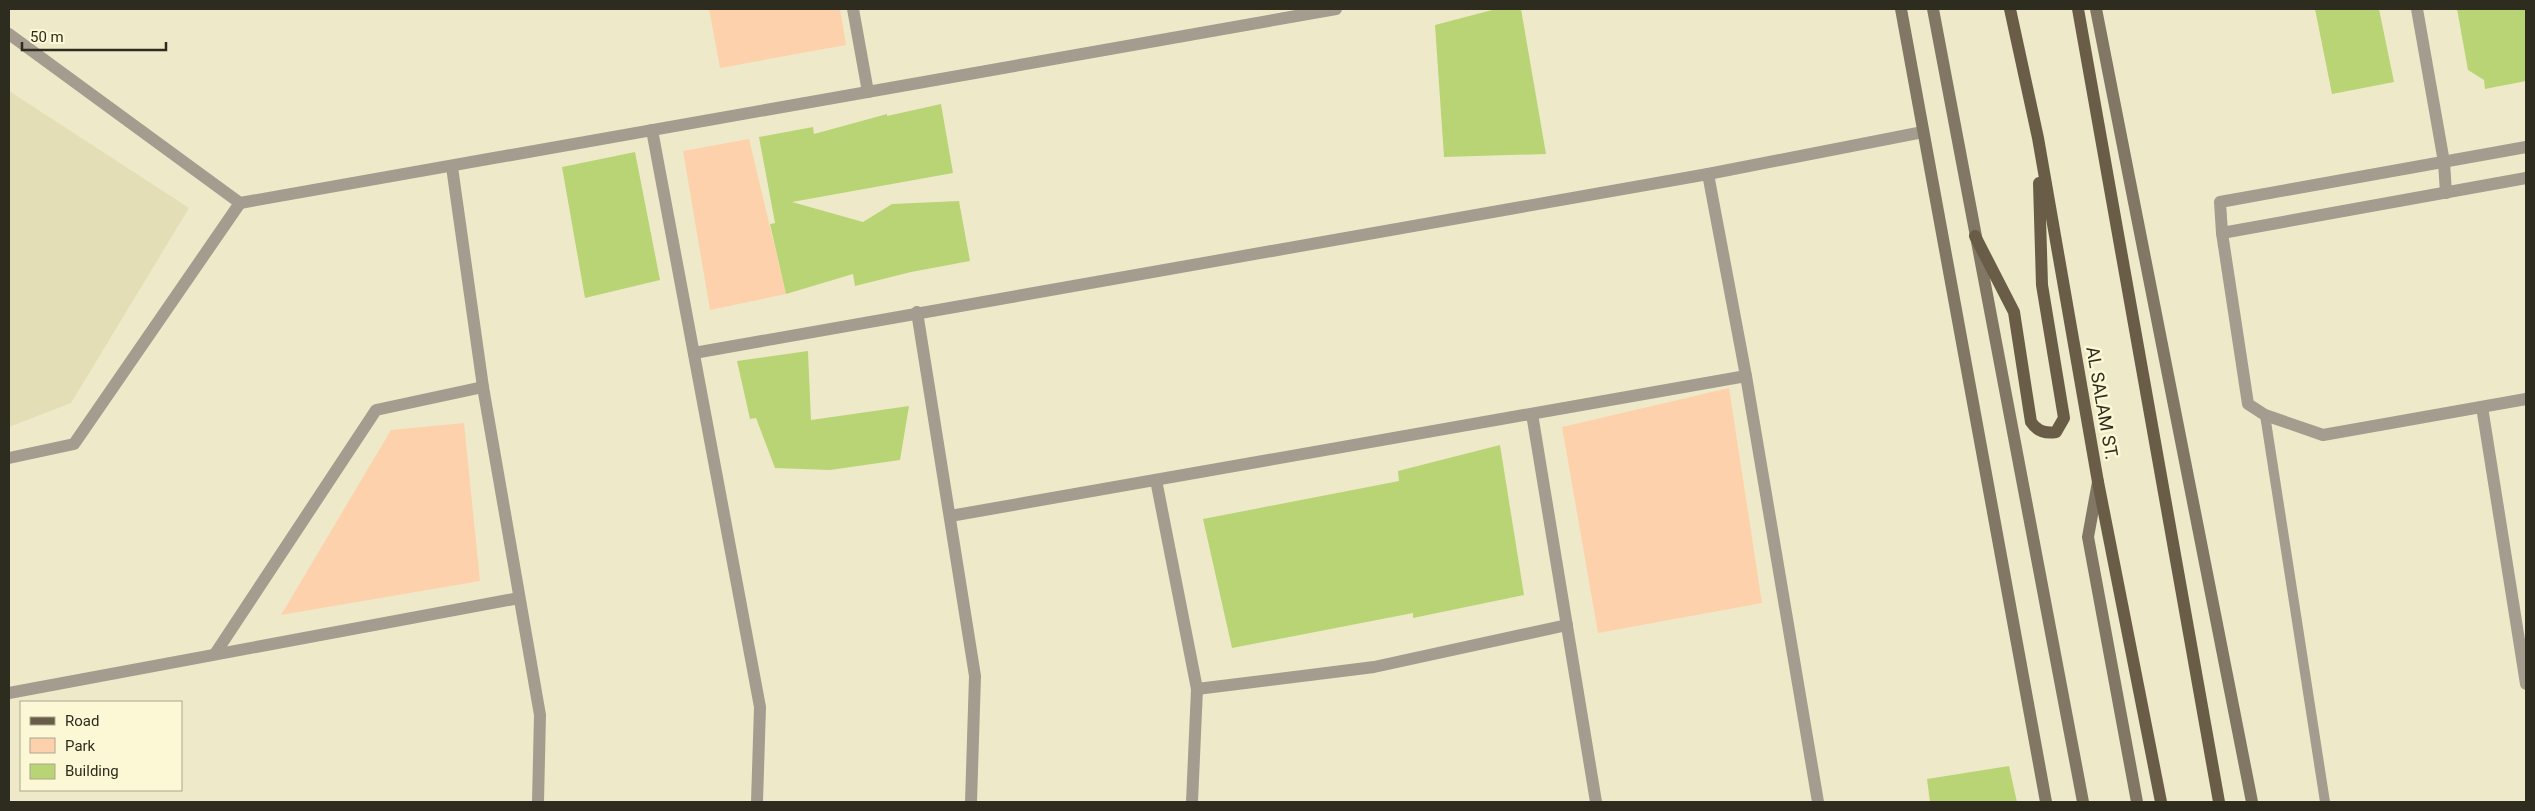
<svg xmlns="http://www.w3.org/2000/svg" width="2535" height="811" font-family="Roboto,sans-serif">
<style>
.built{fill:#e3deb5}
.green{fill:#fed1ad}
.building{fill:#b9d475}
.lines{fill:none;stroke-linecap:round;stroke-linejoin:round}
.lane{stroke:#a49c8f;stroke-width:10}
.street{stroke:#a49c8f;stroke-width:12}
.secondary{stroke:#827765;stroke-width:12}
.primary{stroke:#6a5d47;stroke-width:12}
.labels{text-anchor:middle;stroke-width:5;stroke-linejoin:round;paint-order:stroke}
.street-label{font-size:18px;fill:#2e2c1f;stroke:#fcf8d6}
</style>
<rect width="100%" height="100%" fill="#eeeac9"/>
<polygon class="built" points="9,91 189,208 71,403 9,427"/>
<g class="green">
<polygon points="709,9 840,9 846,45 720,68"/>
<polygon points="749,139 786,294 710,310 683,151"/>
<polygon points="1729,388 1762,603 1598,633 1562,427"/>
<polygon points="464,423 480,581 281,615 391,430"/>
</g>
<g class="building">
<polygon points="1496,9 1521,9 1546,154 1444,157 1435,25"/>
<polygon points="2315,9 2379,9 2394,82 2332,94"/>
<polygon points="2457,9 2526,9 2526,81 2485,89 2484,80 2468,70"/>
<polygon points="941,104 953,173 792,202 863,222 892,204 959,201 970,261 911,272 855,286 853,274 786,294 770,224 775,223 759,137 813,127 814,134 887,114 887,116"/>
<polygon points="635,152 660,280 585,298 562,167"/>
<polygon points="808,351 811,420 909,406 900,460 830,470 775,468 756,418 750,419 737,361"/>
<polygon points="1500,445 1524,595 1413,618 1413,613 1232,648 1203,519 1399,481 1398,471"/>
<polygon points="2009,766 2017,802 1930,802 1927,779"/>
</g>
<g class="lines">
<polyline class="lane" points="2265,415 2325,802"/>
<g class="street">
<polyline points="853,9 868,92"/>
<polyline points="2417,9 2444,162 2446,193"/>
<polyline points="9,34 240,203 74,444 9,458"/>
<polyline points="652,130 760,707 757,802"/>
<polyline points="2526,147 2220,202 2222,233 2526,178"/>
<polyline points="452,167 483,387 540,715 538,802"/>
<polyline points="1708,174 1746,376 1818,802"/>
<polyline points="240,203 1336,9"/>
<polyline points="2222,233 2248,404 2265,415 2323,435 2526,399"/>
<polyline points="917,312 975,676 971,802"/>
<polyline points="694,353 1708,174 1923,132"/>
<polyline points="2482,407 2526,684"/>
<polyline points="1532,414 1596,802"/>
<polyline points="1156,480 1197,689 1192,802"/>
<polyline points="950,516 1746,376"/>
<polyline points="215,654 376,410 483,387"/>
<polyline points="1197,689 1374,667 1567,625"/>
<polyline points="9,693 519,598"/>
</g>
<g class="secondary">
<polyline points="1901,9 2046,802"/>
<polyline points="1933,9 2083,802"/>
<polyline points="2096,9 2252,802"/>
<polyline points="2098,482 2088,537 2137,802"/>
</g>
<g class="primary">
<polyline points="2010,9 2038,138 2098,482 2161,802"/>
<polyline points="2078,9 2219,802"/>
<path d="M1975 236 2014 312 2031 422C2037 431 2045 434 2056 432L2064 418 2042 285 2039 183"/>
</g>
</g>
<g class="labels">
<g class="street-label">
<text transform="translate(2102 403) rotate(80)" y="6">AL SALAM ST.</text>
</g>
</g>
<rect width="2535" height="811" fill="none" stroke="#2e2c1f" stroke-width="20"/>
<rect x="20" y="701" width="162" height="90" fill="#fcf8d6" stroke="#aaa68d"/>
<rect x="30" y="717" width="25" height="8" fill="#6a5d47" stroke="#aaa68d"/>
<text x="65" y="726" font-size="15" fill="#2e2c1f">Road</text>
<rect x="30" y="738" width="25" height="15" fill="#fed1ad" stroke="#aaa68d"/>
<text x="65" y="751" font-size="15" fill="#2e2c1f">Park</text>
<rect x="30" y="764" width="25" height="15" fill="#b9d475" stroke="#aaa68d"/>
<text x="65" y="776" font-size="15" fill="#2e2c1f">Building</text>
<path d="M22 42v8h144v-8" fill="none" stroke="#2e2c1f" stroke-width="2.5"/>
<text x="30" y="42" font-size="15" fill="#2e2c1f" stroke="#fcf8d6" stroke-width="4" paint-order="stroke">50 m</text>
</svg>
